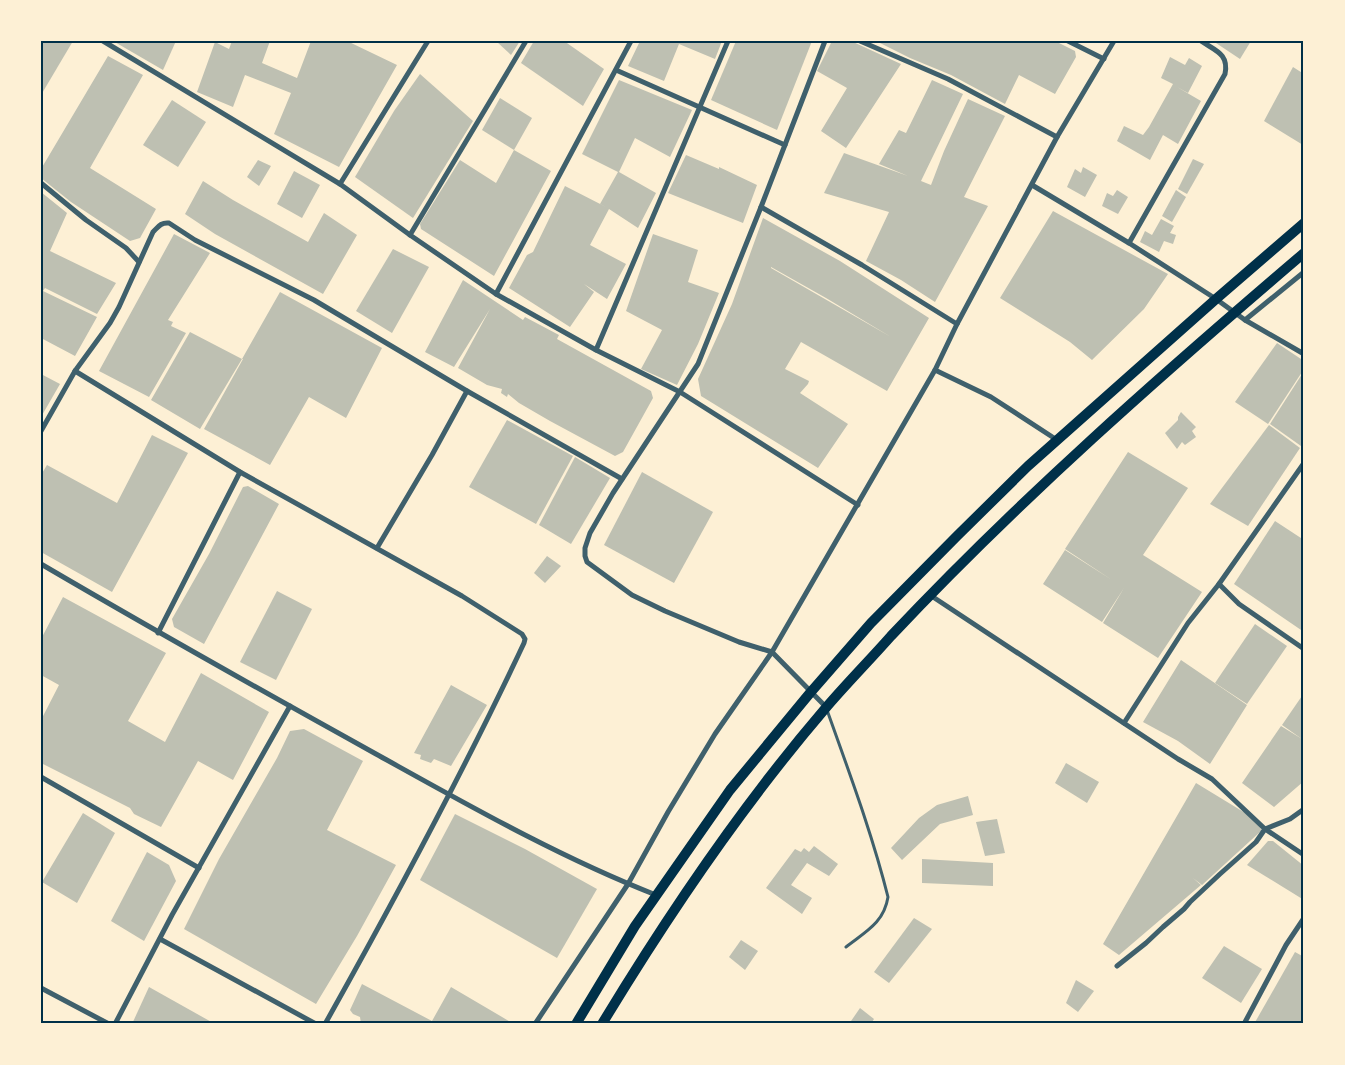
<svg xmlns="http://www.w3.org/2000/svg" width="1345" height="1065" font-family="'Source Sans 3',sans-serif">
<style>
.building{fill:#bec0b2;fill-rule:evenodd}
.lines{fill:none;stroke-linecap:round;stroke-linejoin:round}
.service{stroke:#3f606c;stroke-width:3}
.minor{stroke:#3f606c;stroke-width:5}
.primary{stroke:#003049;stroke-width:10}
.neatline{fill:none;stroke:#003049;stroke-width:2}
</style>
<rect width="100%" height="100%" fill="#fdf0d5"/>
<g class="building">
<polygon points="41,41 73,41 41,95"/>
<polygon points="113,41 176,41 163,70"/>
<polygon points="232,41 270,41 262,63 297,78 311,41 347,41 397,65 339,167 274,134 291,93 245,75 233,107 197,92 215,42 229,49"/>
<polygon points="496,41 520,41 511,55"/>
<polygon points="534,41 564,41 604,69 583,106 521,63"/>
<polygon points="640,41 722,41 715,59 679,44 664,81 628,66"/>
<polygon points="736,41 812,41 777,130 711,100"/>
<polygon points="832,41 851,41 901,64 846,148 821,131 847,88 817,71"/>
<polygon points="876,41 1055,41 1075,51 1076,57 1055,94 1019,75 1005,104 951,75 910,58"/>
<polygon points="1213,41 1251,41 1240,59"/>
<polygon points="108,56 143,75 90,168 156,209 140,238 130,241 71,202 41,178 41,169"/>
<polygon points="1170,57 1185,65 1189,58 1202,66 1188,93 1177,87 1201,101 1178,144 1163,135 1150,160 1117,141 1124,126 1143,135 1149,127 1173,84 1161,78"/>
<polygon points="1293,67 1304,74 1303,145 1264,121"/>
<polygon points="420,74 473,121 413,218 355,177 394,111"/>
<polygon points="619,80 692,110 670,157 635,138 619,172 656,193 638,228 609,209 590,245 626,264 607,299 584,284 594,292 570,327 509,288 527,255 533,252 565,186 606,207 600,204 618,172 582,154"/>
<polygon points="932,80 963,94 921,181 931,185 944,151 968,99 1005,116 964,197 988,206 935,302 901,280 866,261 889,212 824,193 844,153 908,176 879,164 899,130 906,133"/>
<polygon points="500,98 532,118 514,150 482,130"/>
<polygon points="172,100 206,122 178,167 143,145"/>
<polygon points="514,150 551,171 494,276 421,229 420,224 460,160 496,183"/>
<polygon points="686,155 719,169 719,167 757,185 743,223 668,193"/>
<polygon points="1193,159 1204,164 1187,194 1178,189"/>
<polygon points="258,160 271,166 259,186 247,177"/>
<polygon points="1083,167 1097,175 1085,197 1067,187 1075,169 1081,173"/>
<polygon points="294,171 320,185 302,218 277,204"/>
<polygon points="203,181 233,200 308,242 324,213 357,235 323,294 215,234 185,214"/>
<polygon points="1117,190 1128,197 1118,214 1102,206 1107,193 1113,196"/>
<polygon points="1176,190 1186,197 1172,222 1162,216"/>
<polygon points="41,192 67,213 50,251 116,283 97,314 45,288 43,291 97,317 75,356 41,338"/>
<polygon points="1053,211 1168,274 1144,309 1092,360 1070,342 1000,298"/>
<path d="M763 218 840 261 929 318 887 391 801 342 785 369 809 381 808 384 800 393 848 424 818 468 701 396 698 379 732 304ZM771 267 826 298 891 337 771 268Z"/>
<polygon points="1161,219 1174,226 1170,233 1176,235 1173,244 1164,241 1159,252 1140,242 1145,231 1152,235"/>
<polygon points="174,234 210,253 168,320 173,322 171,326 186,333 149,397 99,371"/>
<polygon points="653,234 698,250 688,282 719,293 698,344 677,385 641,369 662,330 626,311"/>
<polygon points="393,249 429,267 392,333 356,311"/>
<polygon points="463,280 523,320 525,317 559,335 557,339 651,391 653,398 623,452 615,456 550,421 519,403 508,394 507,397 501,393 502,389 487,385 458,368 490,309 454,367 425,352"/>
<polygon points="280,292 382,348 346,418 309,397 270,465 204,429 243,359 242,359 200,429 151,400 190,332 242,359"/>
<polygon points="1277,343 1304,361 1304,369 1268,424 1235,402"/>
<polygon points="1304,371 1304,441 1301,446 1270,424"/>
<polygon points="41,374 60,384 41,417"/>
<polygon points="1181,412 1196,427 1192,431 1196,437 1185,445 1182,442 1177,449 1165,433 1178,420 1178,417"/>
<polygon points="507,420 573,456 536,524 469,487"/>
<polygon points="1269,425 1300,448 1248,526 1210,504"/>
<polygon points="152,435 188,453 112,592 41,552 41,475 47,465 117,503"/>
<polygon points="1128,452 1188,488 1143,555 1202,592 1158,658 1103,623 1124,588 1102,622 1043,584 1065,550 1112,580 1065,549"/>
<polygon points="575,457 610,478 571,544 539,525"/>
<polygon points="642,472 713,512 674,583 604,545"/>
<polygon points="248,486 279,504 204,644 174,627 172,619 209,554 243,487"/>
<polygon points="1275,521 1304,540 1304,632 1234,584"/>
<polygon points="547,556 561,566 545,583 534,573"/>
<polygon points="277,591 312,609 276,680 240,662"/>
<polygon points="63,597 166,653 128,721 165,742 201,673 269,712 233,780 198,761 161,827 134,814 130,808 41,763 41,720 59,685 41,675 41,639"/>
<polygon points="1255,624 1287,646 1247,704 1215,683"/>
<polygon points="1181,660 1247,705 1210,764 1178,741 1143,722"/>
<polygon points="451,685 487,705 451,766 434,759 431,763 420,759 421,755 414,753"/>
<polygon points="1304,693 1304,781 1274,807 1242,783 1281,726 1302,739 1282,725"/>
<polygon points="304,729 363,761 327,830 396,865 357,936 316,1004 184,929 219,859 277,758 290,731"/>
<polygon points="1066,763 1099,782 1087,803 1055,783"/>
<polygon points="1196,783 1260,822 1261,831 1202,885 1193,878 1201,885 1119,955 1103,944"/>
<polygon points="968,796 973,815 940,824 902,860 891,848 919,818 937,805"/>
<polygon points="83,813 115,833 77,903 42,882"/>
<polygon points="455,814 525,849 597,889 557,958 420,880"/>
<polygon points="997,819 1005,853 985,856 976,822"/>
<polygon points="1268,841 1273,841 1304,866 1304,900 1247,865"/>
<polygon points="814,846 838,864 829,876 807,863 791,885 812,898 802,914 766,888 795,849 801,852 804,848 809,852"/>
<polygon points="147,852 169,865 176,881 144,941 111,921"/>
<polygon points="922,859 993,863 993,886 922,883"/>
<polygon points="914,918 932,929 889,983 874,972"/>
<polygon points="741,940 758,951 745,970 729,957"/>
<polygon points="1224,946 1262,969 1241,1003 1202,978"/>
<polygon points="1295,952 1304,957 1304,1024 1254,1024"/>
<polygon points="1076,980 1094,991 1078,1012 1066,1003"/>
<polygon points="362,984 432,1021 451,987 514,1024 361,1024 360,1017 353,1014 350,1010"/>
<polygon points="149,987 215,1024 132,1024"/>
<polygon points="860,1008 874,1019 871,1024 849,1024"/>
</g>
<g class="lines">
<path class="service" d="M827 710C849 772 872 833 888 897 884 923 865 932 846 947"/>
<g class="minor">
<polyline points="103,41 340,184 410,235 496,294 596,350 680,392 858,505"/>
<polyline points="825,41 761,207 698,364 613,493 590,533 585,548 585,556 587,562 632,595 665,611 739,642 772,652 826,707"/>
<polyline points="860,41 948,79 1057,137"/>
<polyline points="1068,41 1104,59"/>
<polyline points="616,70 785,145"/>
<polyline points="41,183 86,220 126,248 139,262"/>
<polyline points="340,184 428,41"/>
<polyline points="1032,185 1129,243 1216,299 1245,320 1304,354"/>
<polyline points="761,207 862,265 957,324"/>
<polyline points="410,235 526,41"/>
<path d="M1129 243 1225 74C1229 54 1216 51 1201 41"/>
<polyline points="496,294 631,41"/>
<polyline points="1245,320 1304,272"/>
<polyline points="596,350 728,41"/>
<polyline points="935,370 991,397 1057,440"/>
<path d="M75 371 240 472 462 596 522 634 525 639 524 643C463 773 395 899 325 1024"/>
<path d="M41 431 75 371 110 323 119 307 153 232C158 227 161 222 169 223L195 240 314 300 467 391 622 479"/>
<polyline points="377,548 432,455 467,391"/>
<path d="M41 564C152 629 264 692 376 754 468 805 559 857 656 895"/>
<polyline points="1219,584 1304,463"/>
<polyline points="930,595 1178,759 1212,779 1265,829 1304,855"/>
<polyline points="158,633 240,472"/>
<polyline points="1124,723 1188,623 1219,584 1239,604 1304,649"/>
<polyline points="41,777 199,868"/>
<polyline points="160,939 316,1024"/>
<polyline points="1117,966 1146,943 1163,927 1184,909 1190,902 1220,874 1256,842 1265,829 1290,819 1304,809"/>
<polyline points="41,988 109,1024"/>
<polyline points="115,1024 172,915 290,706"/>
<polyline points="535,1024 628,884 668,812 715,734 772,652 935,370 957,324 1057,137 1114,41"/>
<polyline points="1244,1024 1286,945 1304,918"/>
</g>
<g class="primary">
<polyline points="576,1024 635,926 730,790 810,693 871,623 957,536 1028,466 1216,299 1304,223"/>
<path d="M602 1024C668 915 741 807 824 710 845 685 869 661 891 636 1020 499 1161 375 1304 253"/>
</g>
</g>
<rect width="1345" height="1065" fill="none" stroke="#fdf0d5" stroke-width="85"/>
<rect x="42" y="42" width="1260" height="980" class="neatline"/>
</svg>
